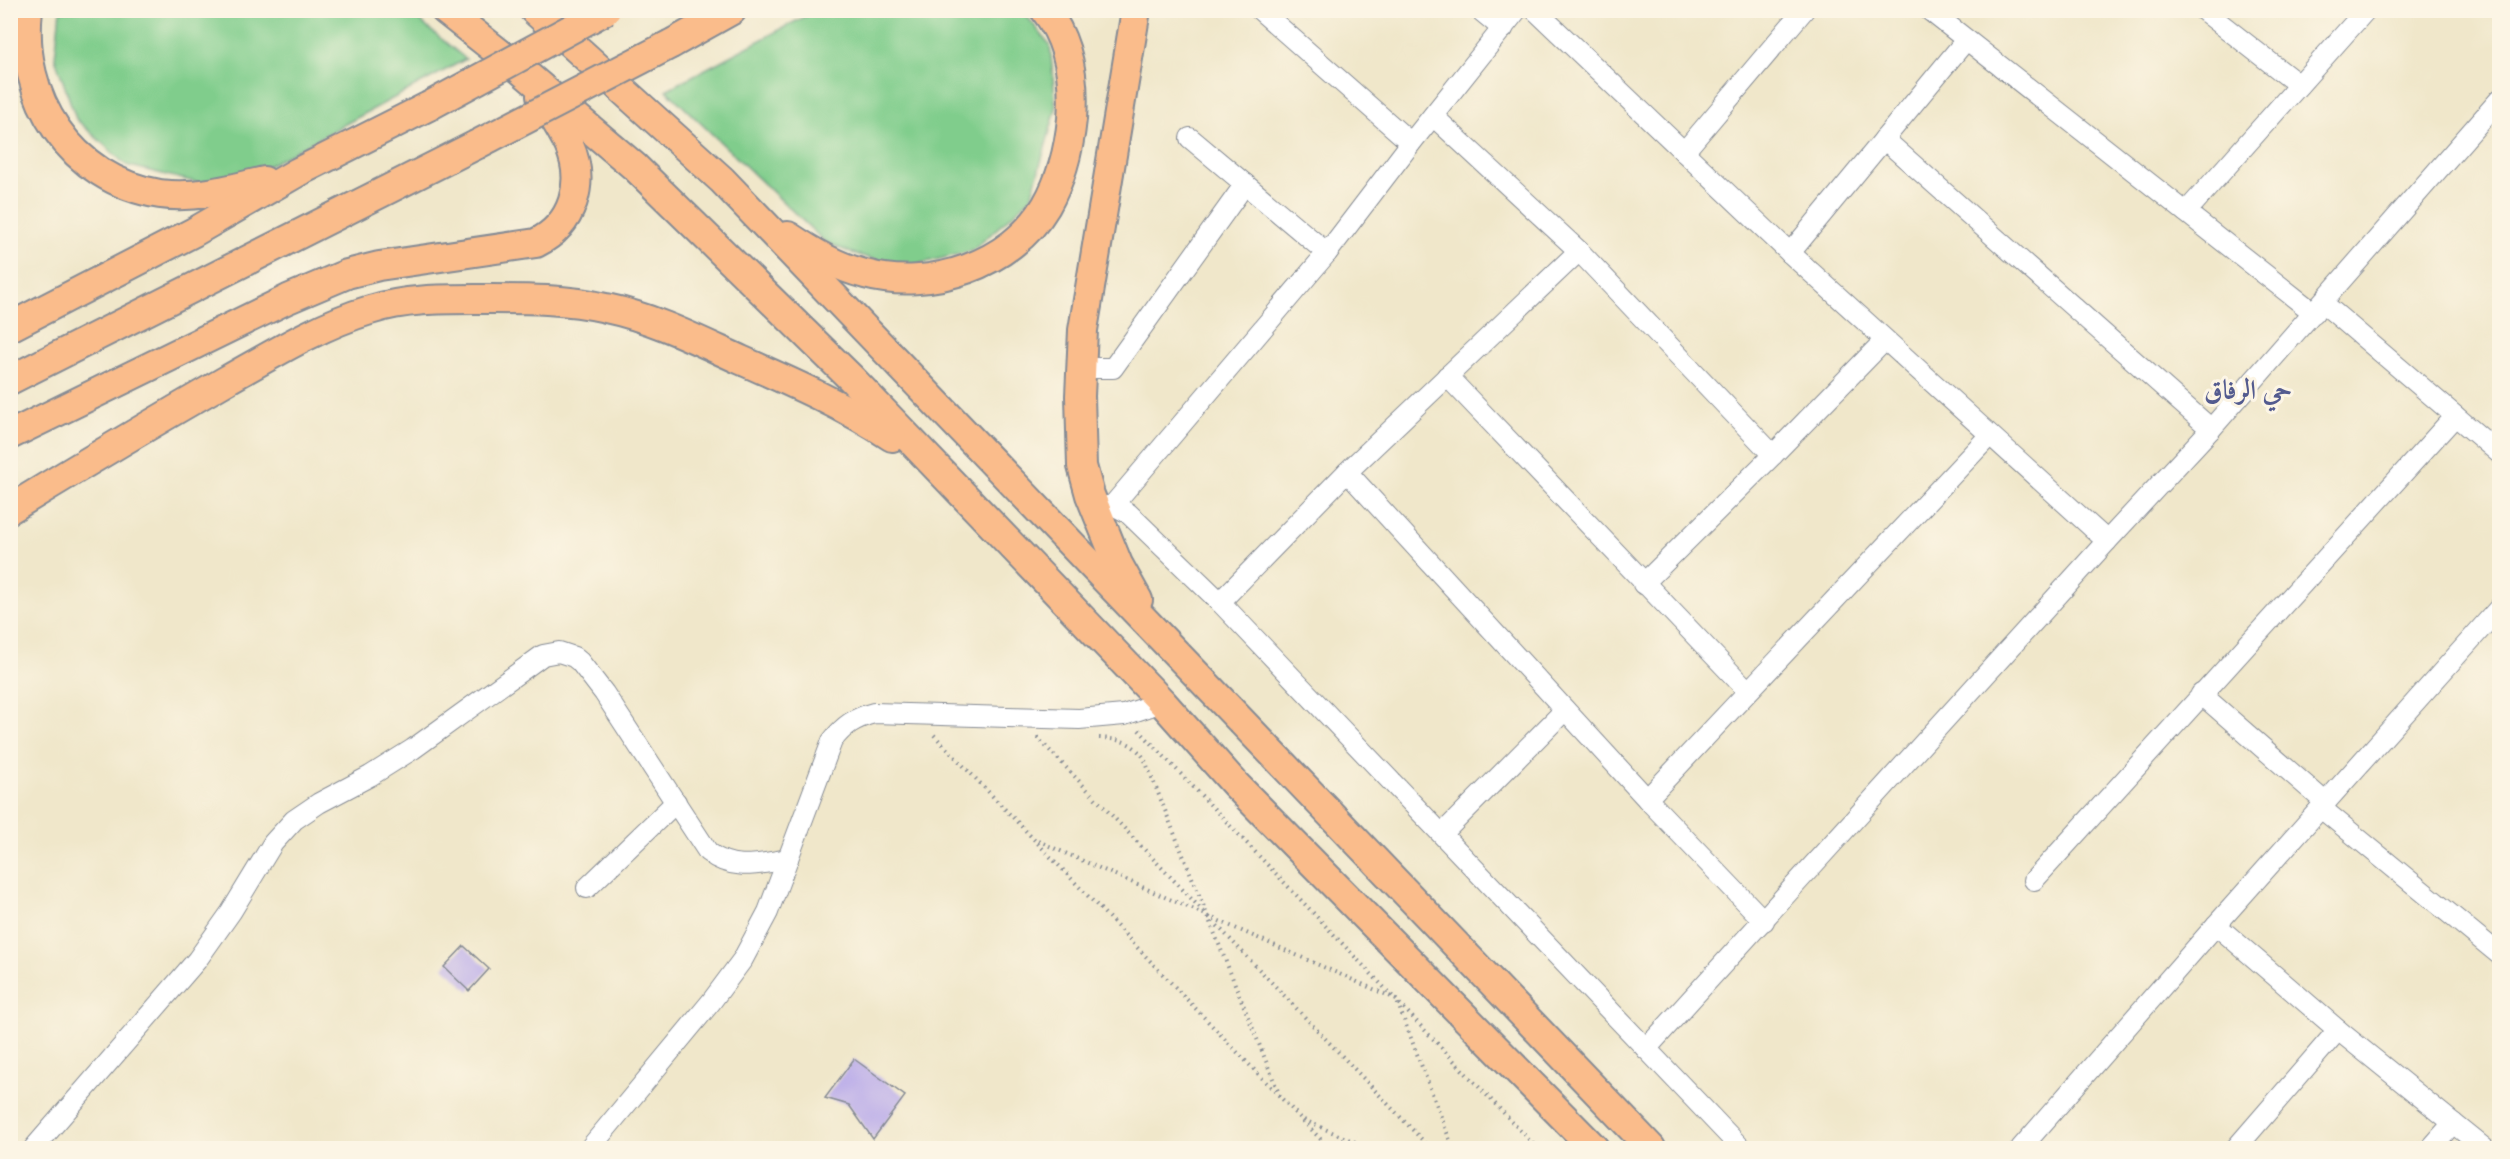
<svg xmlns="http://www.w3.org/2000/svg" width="2510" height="1159" font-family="'EB Garamond',Amiri,serif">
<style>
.green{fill:#80cd8c;stroke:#4e7e75;stroke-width:1.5}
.building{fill:#baace9}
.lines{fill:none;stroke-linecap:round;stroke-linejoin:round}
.minor-casing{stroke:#868b94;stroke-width:22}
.highway-casing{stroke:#868b94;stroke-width:32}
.path{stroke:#868b94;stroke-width:4;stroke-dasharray:1.5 4.5;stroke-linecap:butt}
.minor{stroke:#fff;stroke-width:20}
.highway{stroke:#fabc8b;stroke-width:28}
.highway-bridge-casing{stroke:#868b94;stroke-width:32;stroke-linecap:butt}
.highway-bridge{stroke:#fabc8b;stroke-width:28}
.labels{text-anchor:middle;stroke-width:6;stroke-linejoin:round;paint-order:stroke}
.district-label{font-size:27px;font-weight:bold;fill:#535b8f;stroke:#fcf5e5}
</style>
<rect width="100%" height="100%" fill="#fcf5e5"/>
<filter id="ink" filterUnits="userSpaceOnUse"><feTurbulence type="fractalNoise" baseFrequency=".0167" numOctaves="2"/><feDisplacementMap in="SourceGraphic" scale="12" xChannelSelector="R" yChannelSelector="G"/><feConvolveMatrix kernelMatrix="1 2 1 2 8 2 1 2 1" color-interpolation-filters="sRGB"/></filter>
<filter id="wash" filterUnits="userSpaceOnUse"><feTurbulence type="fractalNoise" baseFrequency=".008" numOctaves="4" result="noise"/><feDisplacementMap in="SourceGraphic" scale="24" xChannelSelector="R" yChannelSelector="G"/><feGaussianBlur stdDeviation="1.35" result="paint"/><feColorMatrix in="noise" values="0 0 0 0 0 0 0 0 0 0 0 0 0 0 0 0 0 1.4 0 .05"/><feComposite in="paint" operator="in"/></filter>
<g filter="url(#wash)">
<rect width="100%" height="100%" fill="#f0e7ca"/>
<g class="green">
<polygon points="406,10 466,59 251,175 207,185 126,165 76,119 55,58 60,11"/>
<polygon points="1022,10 1050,45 1056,109 1031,198 972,251 902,268 849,252 825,242 666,90 815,11"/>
</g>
<g id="blocks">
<g class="building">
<polygon points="464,946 489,969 469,991 444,967"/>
<polygon points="854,1059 905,1096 873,1139 849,1105 825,1098"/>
</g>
</g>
</g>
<g filter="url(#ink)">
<use href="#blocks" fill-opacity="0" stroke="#868b94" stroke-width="1.5"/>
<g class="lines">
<g class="minor-casing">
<g id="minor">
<polyline points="1260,10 1411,143"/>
<polyline points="1480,10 1503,29"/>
<polyline points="1535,10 1790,253 2107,541"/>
<polyline points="1929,10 2314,313"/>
<polyline points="2203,10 2299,85"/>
<polyline points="1433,116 1579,251 1773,455"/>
<polyline points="1190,138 1327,253"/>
<polyline points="1884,139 2211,429"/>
<polyline points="1684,152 1804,10"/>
<polyline points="2186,212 2366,10"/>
<polyline points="1790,253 1966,40"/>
<polyline points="2323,303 2500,454"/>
<polyline points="1081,368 1113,368 1245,184"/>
<polyline points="1447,376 1748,691"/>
<polyline points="1347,472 1647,799 1764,921"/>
<polyline points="1113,505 1327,253 1411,143 1517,10"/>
<polyline points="1095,508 1113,505 1128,513 1220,602 1741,1148"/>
<polyline points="1643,584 1773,455 1885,340"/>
<polyline points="1220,602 1347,472 1579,251"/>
<polyline points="2201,694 2326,803"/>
<polyline points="1647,799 1990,435"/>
<polyline points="2321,808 2500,955"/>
<polyline points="1442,834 1565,710"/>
<polyline points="2034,880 2455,416"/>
<polyline points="587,888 676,802"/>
<polyline points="2216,925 2338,1030 2484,1148"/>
<polyline points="1646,1049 2107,541 2211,429 2500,99"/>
<path d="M34 1148 197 960 231 912 273 843 294 820 319 803 370 776 413 749 543 655 559 652 574 657 580 662 604 693 708 852C733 872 759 864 788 859"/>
<path d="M590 1148 711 1002 743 959 768 912 832 741C844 725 855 718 874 713L1079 719 1124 715 1162 702"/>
<polyline points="2021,1148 2216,925 2500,607"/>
<polyline points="2236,1148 2338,1030"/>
<polyline points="2431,1148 2453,1123"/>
</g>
</g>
<g class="highway-casing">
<g id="highway">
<path d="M28 10C18 98 71 180 160 194 195 199 231 189 264 181"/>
<polyline points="445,10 522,71 635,167 852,379 1162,702 1236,785 1594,1148"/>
<polyline points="534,10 722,180 1651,1148"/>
<polyline points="1136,10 1083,330 1080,396 1082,466 1090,495 1118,564 1138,600"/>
<polyline points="671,44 732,10"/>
<path d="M788 236C812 252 837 267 865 274 930 292 1011 265 1046 206 1061 180 1069 149 1072 119 1075 81 1069 41 1045 10"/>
<polyline points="10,327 194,232 298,172 429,106"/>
<polyline points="10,380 476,145"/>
<path d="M10 435 288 299 347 274 379 266 536 243C573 225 586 183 569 145 561 128 550 112 541 96"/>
<path d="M10 509C82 465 154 422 227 380 273 354 320 325 370 310 404 299 441 299 476 299 519 299 564 298 606 308 654 318 697 340 741 360 793 383 845 406 892 437"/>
</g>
</g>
<g class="path">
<polyline points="1139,730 1537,1148"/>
<polyline points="934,735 1329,1148"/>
<polyline points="1037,737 1204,912"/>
<path d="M1099 738C1118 739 1132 741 1144 758L1280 1096"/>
<polyline points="1038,841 1396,999 1453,1148"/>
<polyline points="1209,917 1430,1148"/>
<polyline points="1304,1120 1369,1148"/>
</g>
<use href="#minor" class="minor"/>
<use href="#highway" class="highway"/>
<g class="highway-bridge-casing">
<g id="highway-bridge">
<polyline points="429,106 606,10"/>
<polyline points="476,145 671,44"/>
</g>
</g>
<use href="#highway-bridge" class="highway-bridge"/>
</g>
</g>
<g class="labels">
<g class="district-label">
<text x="2248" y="399">حي الرفاق</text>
</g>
</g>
<rect width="2510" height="1159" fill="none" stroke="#fcf5e5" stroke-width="36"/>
</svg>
